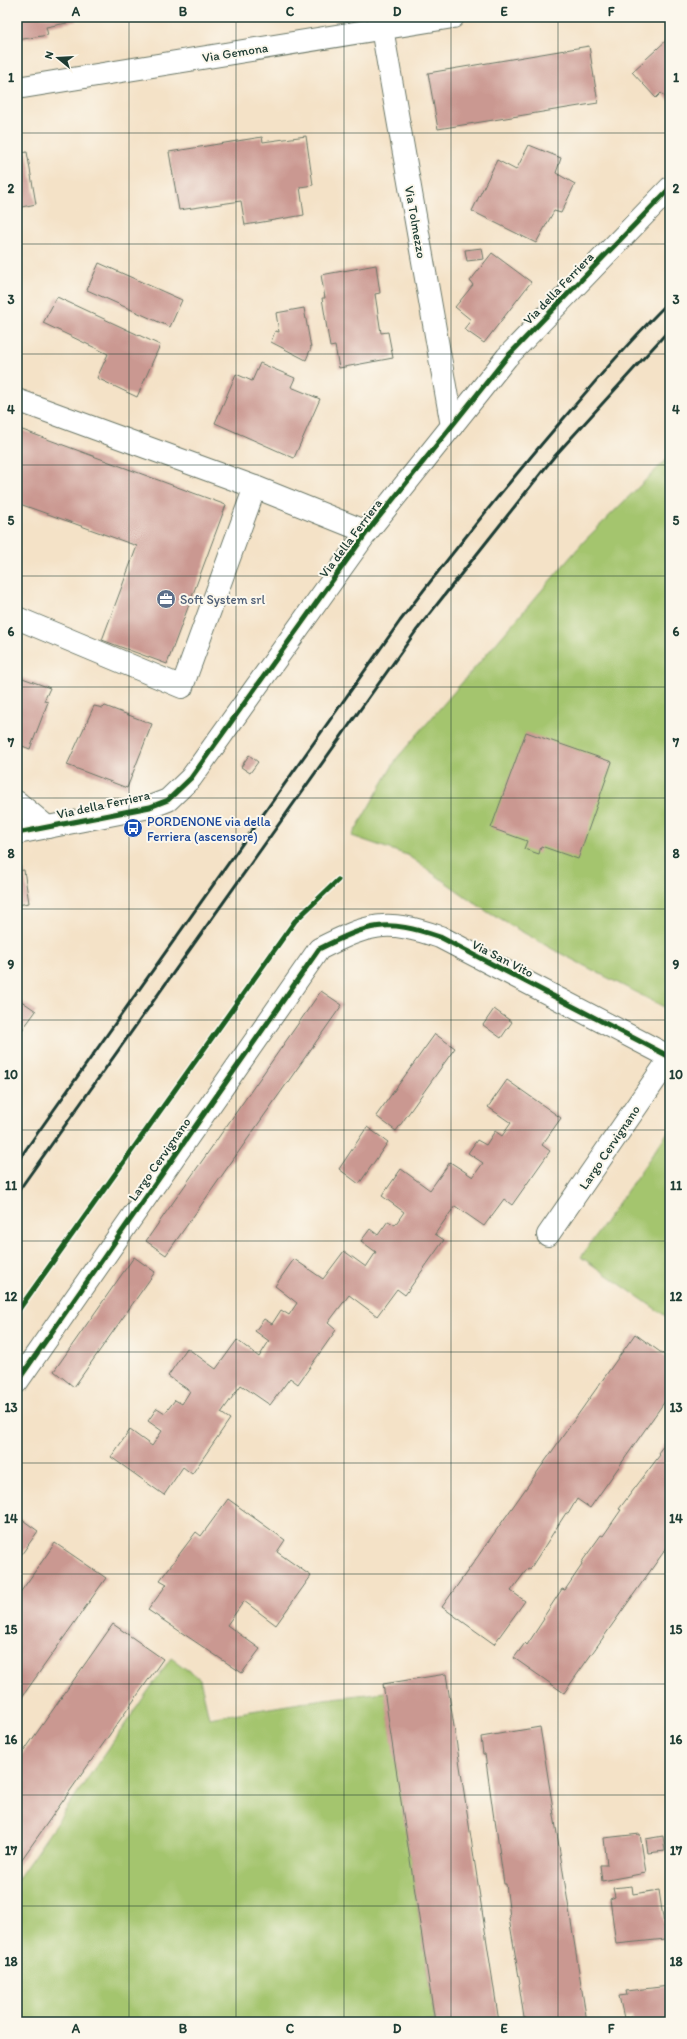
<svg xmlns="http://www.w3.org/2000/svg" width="687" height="2039" font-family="Itim,sans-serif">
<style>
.green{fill:#a4c56e;stroke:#628151}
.building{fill:#ca9891}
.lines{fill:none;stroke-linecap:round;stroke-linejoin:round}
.minor-casing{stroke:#6a7767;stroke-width:24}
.minor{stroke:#fff;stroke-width:22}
.rail{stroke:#1f3d34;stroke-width:3}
.cycleway-casing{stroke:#fbf7ec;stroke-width:8}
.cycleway{stroke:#1b5e20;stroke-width:5}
.grid{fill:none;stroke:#1f3d34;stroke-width:1;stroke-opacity:0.55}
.labels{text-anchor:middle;stroke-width:4;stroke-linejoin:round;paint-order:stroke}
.street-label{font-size:13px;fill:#1f3d34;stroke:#fbf7ec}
.service-label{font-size:13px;fill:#4e5e75;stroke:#fbf7ec;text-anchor:start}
.transit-label{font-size:13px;fill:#164399;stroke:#fbf7ec;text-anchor:start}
.neatline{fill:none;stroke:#1f3d34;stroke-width:1.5}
.grid-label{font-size:13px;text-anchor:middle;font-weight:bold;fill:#1f3d34}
</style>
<rect width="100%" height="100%" fill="#fbf7ec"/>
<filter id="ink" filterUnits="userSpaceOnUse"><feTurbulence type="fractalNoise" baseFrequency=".025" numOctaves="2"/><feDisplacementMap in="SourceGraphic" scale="8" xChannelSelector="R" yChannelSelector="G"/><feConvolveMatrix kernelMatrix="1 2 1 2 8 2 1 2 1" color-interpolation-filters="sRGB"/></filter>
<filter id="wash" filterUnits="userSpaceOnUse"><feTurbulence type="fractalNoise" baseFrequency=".012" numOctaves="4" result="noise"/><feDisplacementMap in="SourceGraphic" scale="16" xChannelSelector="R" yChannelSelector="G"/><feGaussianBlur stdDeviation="0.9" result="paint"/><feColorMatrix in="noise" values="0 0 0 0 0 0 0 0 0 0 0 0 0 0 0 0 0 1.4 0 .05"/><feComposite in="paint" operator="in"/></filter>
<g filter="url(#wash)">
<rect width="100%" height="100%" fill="#f4e2c7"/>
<g class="green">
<polygon points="670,456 670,1010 554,950 489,913 407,855 352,836 397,758 586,539"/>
<polygon points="670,1129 670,1319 581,1257"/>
<polygon points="171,1658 200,1679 209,1718 324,1699 385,1692 435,2022 17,2022 17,1880"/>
</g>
<g id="blocks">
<g class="building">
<polygon points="17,17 76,17 77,21 46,27 48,35 17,40"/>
<polygon points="670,37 670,101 661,93 656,98 632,72"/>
<polygon points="589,46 598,103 438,129 428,73"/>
<polygon points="306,136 313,185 300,187 304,215 245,225 241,201 179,210 169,152 262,137 263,142"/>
<polygon points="529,145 561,158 556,173 575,184 561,213 554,211 536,243 472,211 497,160 516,170"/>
<polygon points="27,152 36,204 17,208 17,154"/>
<polygon points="482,248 484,259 467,261 465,250"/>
<polygon points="492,253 531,282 484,343 464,329 471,320 455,307 473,285 470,281"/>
<polygon points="99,263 182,300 170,327 87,290"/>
<polygon points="376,265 380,293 375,294 381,333 388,332 393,358 339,368 335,346 330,347 322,298 325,298 321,275"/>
<polygon points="57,297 160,345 137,397 97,378 108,354 43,323"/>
<polygon points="304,308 311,348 306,360 271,342 275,331 279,332 276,313"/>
<polygon points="260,363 295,378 291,387 320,399 294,458 215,423 236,374 252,381"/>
<polygon points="17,428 226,505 167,664 102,640 137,546 17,503"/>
<polygon points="17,676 50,688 44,701 48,702 30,749 17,744"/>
<polygon points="94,706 103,708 105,706 152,724 127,788 67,765"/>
<polygon points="526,732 612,762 578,859 541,846 539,854 524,849 527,841 491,828"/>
<polygon points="249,755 258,762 250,773 241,767"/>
<polygon points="24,870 29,903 17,905 17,871"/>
<polygon points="321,991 342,1005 166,1255 146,1241"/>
<polygon points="17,998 36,1011 17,1037"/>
<polygon points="494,1009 512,1022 501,1038 483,1025"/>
<polygon points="435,1034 455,1048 396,1131 376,1116"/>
<polygon points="507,1080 561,1118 542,1145 550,1151 512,1205 504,1199 484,1226 455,1206 435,1234 444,1240 405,1295 397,1289 377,1316 349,1295 328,1323 336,1330 298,1384 290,1378 270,1405 241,1385 221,1413 230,1419 192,1474 183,1467 164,1495 111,1457 130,1430 152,1446 162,1431 148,1421 157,1408 165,1413 175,1400 182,1404 190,1391 168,1376 187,1348 216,1369 237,1340 259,1357 269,1341 255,1331 264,1319 272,1324 281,1310 289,1315 297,1303 275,1286 294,1259 323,1279 344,1251 366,1267 376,1252 361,1241 370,1229 378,1235 388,1221 395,1225 404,1212 382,1196 401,1169 430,1190 450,1162 473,1177 483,1163 468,1153 477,1140 486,1145 495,1131 502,1136 511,1123 488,1107"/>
<polygon points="367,1127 388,1142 359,1184 339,1169"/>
<polygon points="134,1257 155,1272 74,1387 54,1371"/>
<polygon points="635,1334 670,1359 670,1394 590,1508 577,1499 568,1514 566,1513 530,1569 528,1568 511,1591 525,1601 494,1644 442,1607"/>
<polygon points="670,1437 670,1543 564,1693 514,1658 525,1643 527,1645 544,1619 543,1618 562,1589 565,1590 582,1565 581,1563 601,1535 603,1536 621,1510 619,1509 660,1455 658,1453"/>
<polygon points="228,1499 285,1540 277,1552 311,1576 276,1625 244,1601 227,1625 260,1649 242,1673 148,1610 167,1584 160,1580 196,1532 201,1536"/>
<polygon points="17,1516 38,1531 19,1558 17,1557"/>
<polygon points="55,1543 106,1578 17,1704 17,1597"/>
<polygon points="113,1624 163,1659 17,1866 17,1761"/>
<polygon points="446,1674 499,2022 435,2022 383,1684"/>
<polygon points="540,1727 587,2022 526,2022 526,2018 524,2018 519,1984 520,1983 509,1918 510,1917 506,1884 504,1884 495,1819 494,1819 485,1754 483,1754 481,1737"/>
<polygon points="640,1834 646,1873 602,1881 600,1865 607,1865 604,1838"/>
<polygon points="663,1836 665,1851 648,1853 646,1839"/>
<polygon points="632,1886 633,1894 659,1890 666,1939 616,1944 610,1899 615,1897 613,1888"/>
<polygon points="669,1986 670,2022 633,2022 632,2016 624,2018 619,1996 627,1995 626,1991"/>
</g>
</g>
</g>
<g filter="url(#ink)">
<use href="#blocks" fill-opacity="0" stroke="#6a7767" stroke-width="1"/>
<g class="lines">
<g class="minor-casing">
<g id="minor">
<polyline points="380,17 452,426"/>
<polyline points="17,88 453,17"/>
<polyline points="17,400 255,487 367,532"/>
<polyline points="17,618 182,687 255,487"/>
<polyline points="17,802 47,827"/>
<polyline points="17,833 150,807 168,800 191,778 367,532 507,357 670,188"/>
<polyline points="548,1235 670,1058"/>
<path d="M17 1382 319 949C369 924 385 918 440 937L670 1057"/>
</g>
</g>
<use href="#minor" class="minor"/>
<g class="rail">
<path d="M17 1162 400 621C455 549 511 479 570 411 602 373 635 335 670 301"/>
<polyline points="17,1193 416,631 553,458 670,329"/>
</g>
<g class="cycleway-casing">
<g id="cycleway">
<polyline points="17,833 150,807 168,800 191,778 367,532 507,357 670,188"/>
<polyline points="17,1312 295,921 338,880"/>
<path d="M17 1382 319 949C369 924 385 918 440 937L670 1057"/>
</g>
</g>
<use href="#cycleway" class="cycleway"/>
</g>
</g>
<path class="grid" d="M129 17V2022M236 17V2022M344 17V2022M451 17V2022M558 17V2022M17 133H670M17 244H670M17 354H670M17 465H670M17 576H670M17 687H670M17 798H670M17 909H670M17 1020H670M17 1130H670M17 1241H670M17 1352H670M17 1463H670M17 1574H670M17 1684H670M17 1795H670M17 1906H670"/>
<defs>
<g id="office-disc" transform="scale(1)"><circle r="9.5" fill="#5c6f8a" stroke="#fbf7ec"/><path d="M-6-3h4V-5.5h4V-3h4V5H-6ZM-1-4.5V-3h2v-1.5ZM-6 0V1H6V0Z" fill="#fff"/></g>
<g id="bus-disc" transform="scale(1)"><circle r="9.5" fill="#1a4fb4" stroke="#fbf7ec"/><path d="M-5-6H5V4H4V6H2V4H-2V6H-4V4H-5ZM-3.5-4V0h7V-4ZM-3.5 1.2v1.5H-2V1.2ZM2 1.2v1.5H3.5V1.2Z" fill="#fff"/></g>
</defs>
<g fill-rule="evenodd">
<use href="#office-disc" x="166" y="599"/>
<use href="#bus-disc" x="133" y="828"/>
</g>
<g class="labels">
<g class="street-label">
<text transform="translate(235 52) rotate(-9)" y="5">Via Gemona</text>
<text transform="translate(416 222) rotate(80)" y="5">Via Tolmezzo</text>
<text transform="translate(558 288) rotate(-46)" y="5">Via della Ferriera</text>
<text transform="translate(350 538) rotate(-53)" y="5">Via della Ferriera</text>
<text transform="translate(103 804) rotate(-12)" y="5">Via della Ferriera</text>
<text transform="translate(503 958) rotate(27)" y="5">Via San Vito</text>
<text transform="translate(609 1147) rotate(-56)" y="5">Largo Cervignano</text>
<text transform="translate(159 1159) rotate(-55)" y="5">Largo Cervignano</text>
</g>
<g class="service-label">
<text x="180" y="604">Soft System srl</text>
</g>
<g class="transit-label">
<text x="147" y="826">PORDENONE via della<tspan x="147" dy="15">Ferriera (ascensore)</tspan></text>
</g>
</g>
<rect width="687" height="2039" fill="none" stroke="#fbf7ec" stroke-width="44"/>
<g transform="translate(58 58) rotate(288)" stroke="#fbf7ec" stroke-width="3" paint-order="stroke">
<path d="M0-3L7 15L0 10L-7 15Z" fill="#1f3d34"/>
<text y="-6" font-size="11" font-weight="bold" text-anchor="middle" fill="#1f3d34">N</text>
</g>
<rect x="22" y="22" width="643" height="1995" class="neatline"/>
<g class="grid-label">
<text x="76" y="16">A</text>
<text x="183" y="16">B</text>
<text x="290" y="16">C</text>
<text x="397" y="16">D</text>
<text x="504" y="16">E</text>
<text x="611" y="16">F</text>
<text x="11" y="82">1</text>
<text x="676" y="82">1</text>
<text x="11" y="193">2</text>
<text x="676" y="193">2</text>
<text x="11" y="304">3</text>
<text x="676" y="304">3</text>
<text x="11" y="414">4</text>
<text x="676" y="414">4</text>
<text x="11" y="525">5</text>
<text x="676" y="525">5</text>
<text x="11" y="636">6</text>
<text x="676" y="636">6</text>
<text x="11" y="747">7</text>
<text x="676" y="747">7</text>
<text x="11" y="858">8</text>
<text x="676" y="858">8</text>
<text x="11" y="969">9</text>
<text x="676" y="969">9</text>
<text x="11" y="1079">10</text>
<text x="676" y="1079">10</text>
<text x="11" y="1190">11</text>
<text x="676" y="1190">11</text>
<text x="11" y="1301">12</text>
<text x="676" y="1301">12</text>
<text x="11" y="1412">13</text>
<text x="676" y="1412">13</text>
<text x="11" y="1523">14</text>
<text x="676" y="1523">14</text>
<text x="11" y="1634">15</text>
<text x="676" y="1634">15</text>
<text x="11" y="1744">16</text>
<text x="676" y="1744">16</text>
<text x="11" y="1855">17</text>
<text x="676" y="1855">17</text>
<text x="11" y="1966">18</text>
<text x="676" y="1966">18</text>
<text x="76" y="2033">A</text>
<text x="183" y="2033">B</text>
<text x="290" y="2033">C</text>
<text x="397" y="2033">D</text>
<text x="504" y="2033">E</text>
<text x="611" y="2033">F</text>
</g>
</svg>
